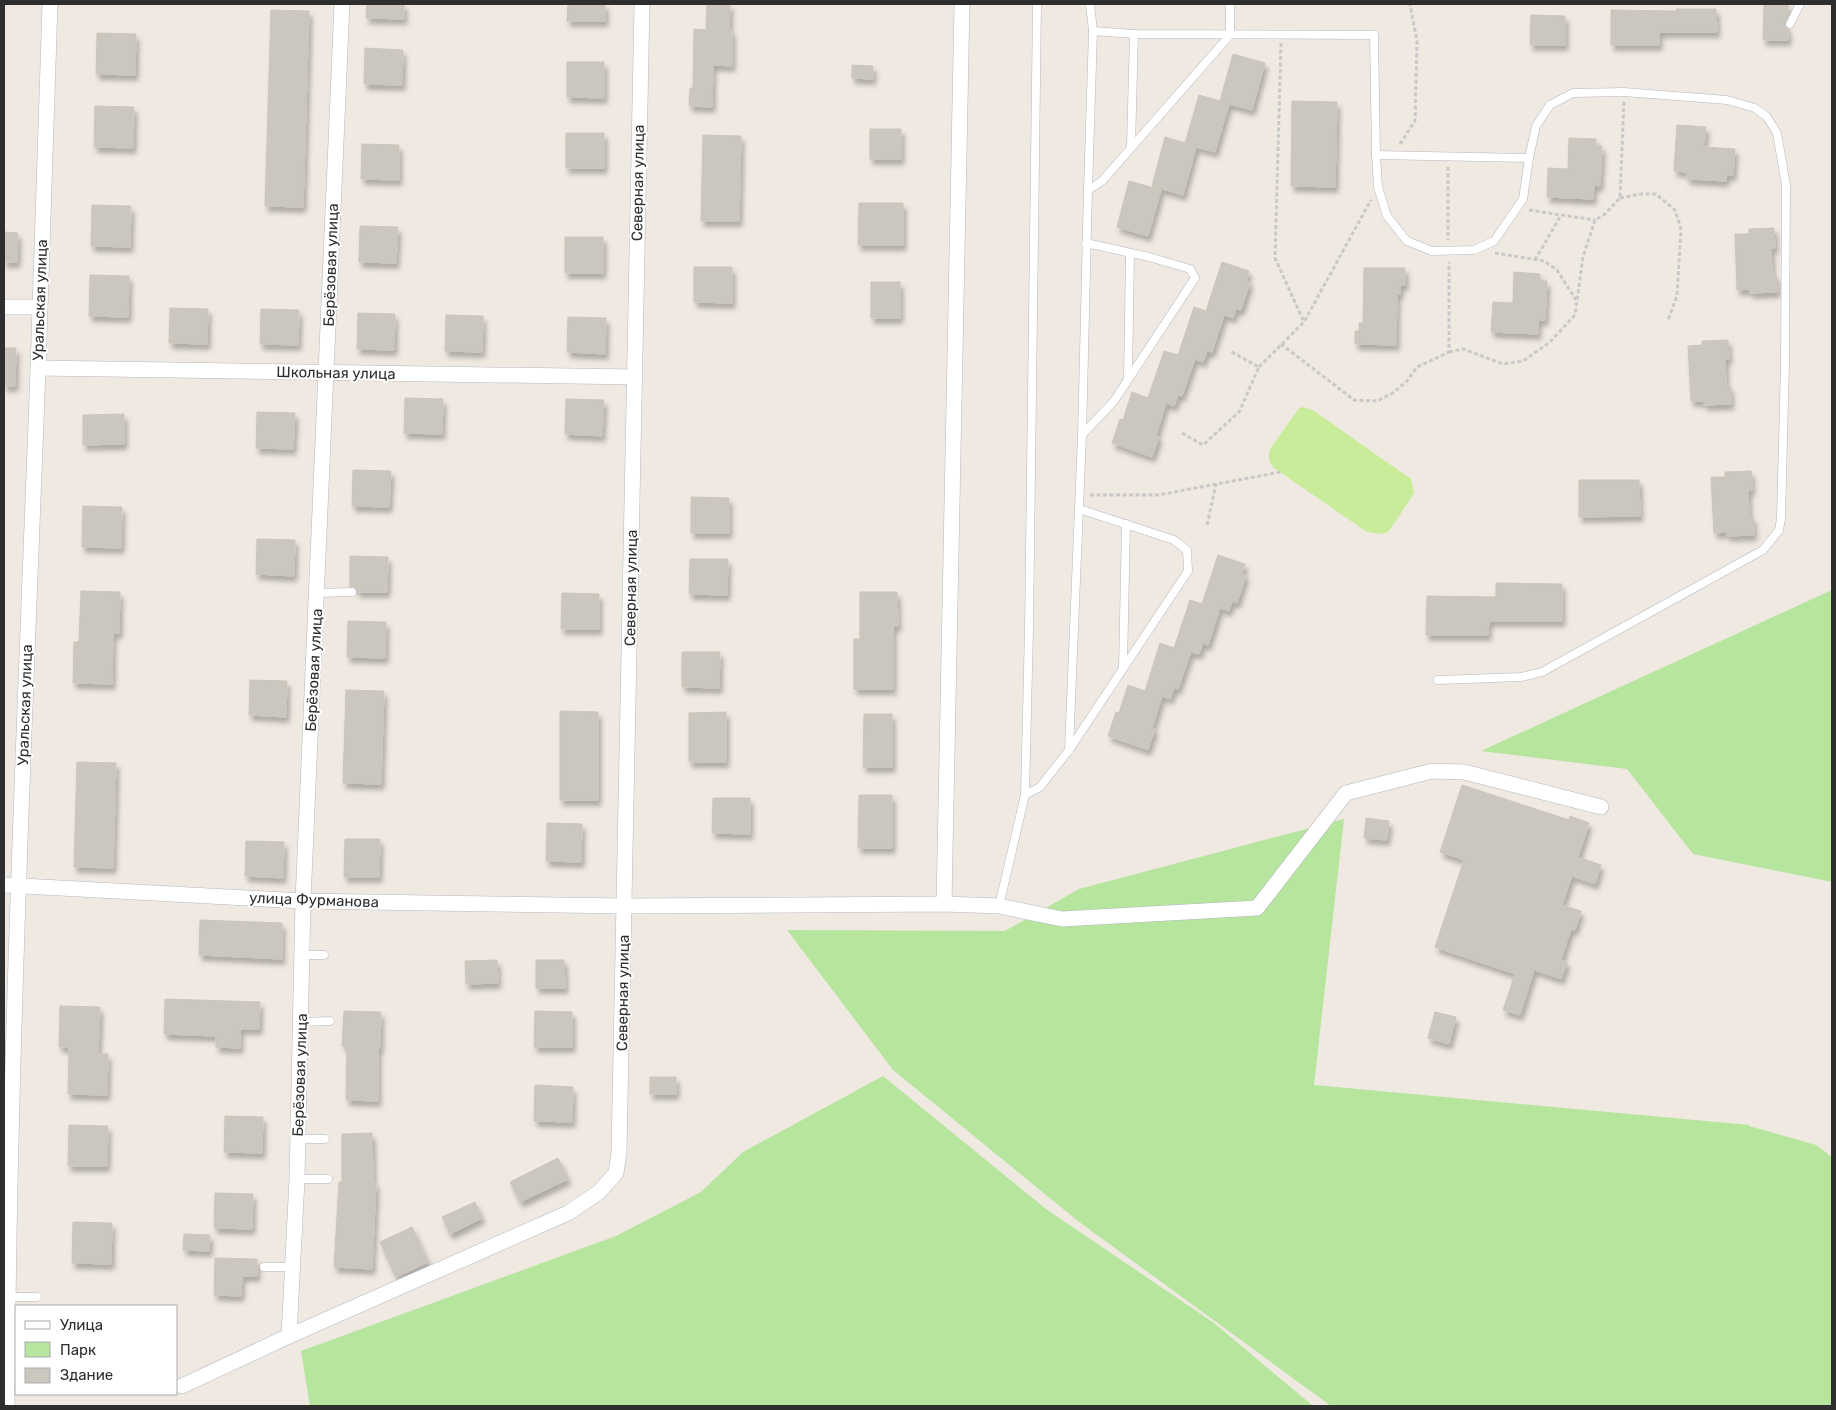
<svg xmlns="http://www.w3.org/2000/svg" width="1836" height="1410" font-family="Rubik,sans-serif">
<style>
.green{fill:#b6e59e}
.pitch{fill:#c9ec9a}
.building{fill:#cbc7bf;stroke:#cbc5ba;filter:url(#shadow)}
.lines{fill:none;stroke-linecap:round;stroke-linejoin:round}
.lane-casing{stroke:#b4b7c1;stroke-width:9}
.street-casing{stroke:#b4b7c1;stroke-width:16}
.path{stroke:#c9c9c9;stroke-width:3;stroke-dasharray:4 2.5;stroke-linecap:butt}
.lane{stroke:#fff;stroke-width:8}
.street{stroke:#fff;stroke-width:15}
.labels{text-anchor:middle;stroke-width:4;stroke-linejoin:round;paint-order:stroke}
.street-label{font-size:15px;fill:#2e2e2e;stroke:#fff}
</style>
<defs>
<filter id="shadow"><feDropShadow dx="3" dy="5.5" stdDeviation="2.5" flood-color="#0004"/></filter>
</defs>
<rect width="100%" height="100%" fill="#efe9e1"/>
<g class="green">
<polygon points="1832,590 1832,882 1693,854 1627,769 1481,751"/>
<polygon points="1344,819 1314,1085 1749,1125 1749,1126 1816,1145 1832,1157 1832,1406 1331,1406 1078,1221 893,1070 787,930 1005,931 1079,889"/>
<polygon points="883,1076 1046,1209 1214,1323 1313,1406 310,1406 301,1351 616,1236 701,1192 743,1152"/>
</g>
<path class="pitch" d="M1304 407 1314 411 1411 479 1414 492 1411 498 1389 531 1382 534 1367 532 1274 468C1268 461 1268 457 1270 449L1299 408Z"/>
<g class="building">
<polygon points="367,4 404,4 404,19 366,18"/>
<polygon points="568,4 605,4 605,21 567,21"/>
<polygon points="707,4 730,4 729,30 732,30 732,66 713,65 712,107 689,106 690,88 693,88 694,29 706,30"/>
<polygon points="1764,4 1788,4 1788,16 1784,24 1788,29 1788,40 1763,40"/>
<polygon points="1676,9 1716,9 1717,32 1659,32 1659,45 1611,45 1611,10 1676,11"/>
<polygon points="271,10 309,11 303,207 265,206"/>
<polygon points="1531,15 1565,16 1565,45 1530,45"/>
<polygon points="97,33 136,34 135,75 96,74"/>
<polygon points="365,48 403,50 402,85 364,84"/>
<polygon points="1233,54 1265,63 1252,110 1229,104 1215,152 1196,147 1183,195 1152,186 1165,137 1185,143 1199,95 1220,101"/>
<polygon points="567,62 604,62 604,98 567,97"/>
<polygon points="852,65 873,66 873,79 852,78"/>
<polygon points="1292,101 1337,102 1335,187 1291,186"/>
<polygon points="95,106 134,107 133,148 94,147"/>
<polygon points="1677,125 1706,127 1704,147 1735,149 1733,175 1726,175 1726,181 1687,179 1687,172 1674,171"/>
<rect x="870" y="129" width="31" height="30"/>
<rect x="566" y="133" width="38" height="35"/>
<polygon points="703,135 741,136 739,221 701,221"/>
<polygon points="1569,138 1596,139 1595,146 1602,146 1600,186 1594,185 1593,199 1547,197 1548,168 1568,169"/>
<polygon points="362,144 399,145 399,180 361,179"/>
<polygon points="1129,181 1161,190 1148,236 1117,227"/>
<polygon points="859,203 903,203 903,245 858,245"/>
<polygon points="92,205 131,206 130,247 91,246"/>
<polygon points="360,226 398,227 396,263 359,262"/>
<polygon points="1774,228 1775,248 1771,248 1772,275 1776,275 1777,292 1750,293 1750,289 1737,290 1735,234 1749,234 1749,229"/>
<polygon points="4,232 18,233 17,262 4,262"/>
<rect x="565" y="237" width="38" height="36"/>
<polygon points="1222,262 1249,271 1246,281 1250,282 1241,310 1236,309 1233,318 1224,315 1212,352 1207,351 1203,362 1195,359 1182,396 1178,395 1174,406 1166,403 1156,436 1159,437 1152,457 1112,443 1120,419 1123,420 1132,392 1148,398 1164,351 1178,355 1194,307 1206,311"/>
<polygon points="694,267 732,267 732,303 694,302"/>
<polygon points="1364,268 1405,268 1405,285 1400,285 1400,294 1397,294 1396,345 1355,344 1355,331 1359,331 1359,323 1363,323"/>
<polygon points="1514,272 1540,274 1540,281 1547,281 1545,320 1538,320 1538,334 1491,332 1493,302 1513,303"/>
<polygon points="90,275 129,276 128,317 89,316"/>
<rect x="871" y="282" width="29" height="36"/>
<polygon points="170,308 208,309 207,344 169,343"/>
<polygon points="261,309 299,310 298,345 260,344"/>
<polygon points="358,313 395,314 394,350 357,349"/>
<polygon points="446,315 483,316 482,352 445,351"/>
<polygon points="568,317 606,318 605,354 567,352"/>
<polygon points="1728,340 1729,359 1725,359 1726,386 1730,386 1731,404 1704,405 1704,401 1691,401 1688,346 1702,345 1702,341"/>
<polygon points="4,348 16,348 15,386 4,386"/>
<polygon points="405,398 443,399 442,434 404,433"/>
<polygon points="566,399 604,400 602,436 565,434"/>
<polygon points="257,412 295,413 293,449 256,448"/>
<polygon points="124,414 124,444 83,445 83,415"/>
<polygon points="353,470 391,471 389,507 352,506"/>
<polygon points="1751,471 1752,490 1748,491 1749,518 1753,517 1754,535 1727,536 1727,532 1714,533 1711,477 1725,477 1725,472"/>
<polygon points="1579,480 1639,480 1640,516 1579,517"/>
<polygon points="691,497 729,498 729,533 691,533"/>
<polygon points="83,506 122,507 121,548 82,547"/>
<polygon points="257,539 295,540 294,576 256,574"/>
<polygon points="1218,555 1245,564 1242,574 1246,575 1237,603 1232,601 1229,611 1220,608 1208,645 1203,643 1199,654 1191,652 1178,689 1174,688 1170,699 1162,696 1152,729 1155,729 1148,750 1108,736 1116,712 1119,713 1128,685 1145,691 1160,643 1174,648 1190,600 1202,604"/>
<polygon points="350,556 388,557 387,592 358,592 355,587 350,586"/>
<polygon points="690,559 728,559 727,595 689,594"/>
<polygon points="1496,583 1562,584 1562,621 1489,621 1488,635 1426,635 1427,596 1496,597"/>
<polygon points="81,591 120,592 119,633 113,633 112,684 73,683 74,642 79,642"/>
<polygon points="860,592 897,592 898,626 893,626 893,689 854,689 854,639 860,639"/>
<polygon points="562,593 599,594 599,629 561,629"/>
<polygon points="348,621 386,622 385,658 347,657"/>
<polygon points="682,652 720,652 719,688 682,687"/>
<polygon points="250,680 287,681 286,717 249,715"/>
<polygon points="346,690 384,691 381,784 343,783"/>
<polygon points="560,711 598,712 598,800 560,800"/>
<polygon points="726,712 726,762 689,762 689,713"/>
<polygon points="864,714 892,714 892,767 863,767"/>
<polygon points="77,762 116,763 113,868 74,867"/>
<polygon points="1462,785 1569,820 1570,816 1589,823 1578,857 1601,865 1595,884 1572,876 1562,905 1581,911 1575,930 1571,929 1561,960 1567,962 1561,979 1534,970 1520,1015 1503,1010 1515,974 1435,947 1464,860 1440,852"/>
<polygon points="859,795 892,795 892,848 858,848"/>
<polygon points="713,798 750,798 750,834 712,833"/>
<polygon points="1366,818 1389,821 1387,840 1364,838"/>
<polygon points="547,823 582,824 581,862 546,861"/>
<polygon points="345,839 380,839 379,877 344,877"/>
<polygon points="246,841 284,842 283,878 245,876"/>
<polygon points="200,920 282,923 282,959 199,955"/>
<polygon points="497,960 498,983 466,984 465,961"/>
<polygon points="536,960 564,960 565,988 536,988"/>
<polygon points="165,999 260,1002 259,1029 240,1029 240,1048 216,1047 216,1036 164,1034"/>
<polygon points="60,1006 100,1007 98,1054 108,1054 107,1095 68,1094 69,1047 59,1047"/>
<polygon points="344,1011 381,1012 380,1048 378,1048 378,1101 346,1100 347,1047 342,1046"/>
<polygon points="535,1011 572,1012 572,1047 534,1047"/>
<polygon points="1435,1012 1456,1017 1449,1044 1428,1038"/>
<rect x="650" y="1077" width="26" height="17"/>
<polygon points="535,1085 573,1087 572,1122 534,1121"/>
<polygon points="225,1116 263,1117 262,1153 224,1152"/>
<polygon points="69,1125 108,1126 107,1166 68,1166"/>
<polygon points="372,1133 373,1183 376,1183 372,1269 334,1267 339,1182 342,1182 342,1134"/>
<polygon points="558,1158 568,1179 520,1202 510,1182"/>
<polygon points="215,1193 253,1194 252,1229 214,1228"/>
<polygon points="475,1202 482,1218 450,1234 442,1217"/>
<polygon points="73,1222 112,1223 111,1264 72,1263"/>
<polygon points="412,1227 428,1262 396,1277 380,1242"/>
<polygon points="184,1234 210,1235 209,1251 183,1250"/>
<polygon points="215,1258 257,1259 257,1276 242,1276 241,1296 214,1295"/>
</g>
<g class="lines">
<g class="lane-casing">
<g id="lane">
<polyline points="1090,4 1093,31 1088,190 1102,181 1230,35 1230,4"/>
<polyline points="1790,24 1800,4"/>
<polyline points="1093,31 1134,34 1374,35 1376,155 1378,187 1387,216 1407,241 1432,251 1474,250 1494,241 1523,199 1529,158 1536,126 1550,105 1573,93 1624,92 1727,100 1755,108 1767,117 1777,133 1786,185 1785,362 1781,519 1779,530 1763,550 1542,672 1521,677 1438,680"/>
<polyline points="1131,146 1134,34"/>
<polyline points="1376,155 1529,158"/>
<polyline points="1128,379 1130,253"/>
<polyline points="1082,435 1114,401 1195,278 1190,269 1149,257 1086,243"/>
<polyline points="317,593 352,592"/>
<polyline points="1123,667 1126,524"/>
<polyline points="1069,750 1082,435 1088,190"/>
<polyline points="1025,795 1040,787 1069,750 1188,571 1187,550 1174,540 1079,509"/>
<polyline points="999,906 1025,795 1029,629 1037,4"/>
<polyline points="303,955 324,955"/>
<polyline points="302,1022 330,1021"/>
<polyline points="298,1139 325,1139"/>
<polyline points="297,1179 328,1179"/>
<polyline points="264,1267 292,1267"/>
<polyline points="8,1297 37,1297"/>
</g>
</g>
<g class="street-casing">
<g id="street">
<polyline points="4,307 40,307"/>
<polyline points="38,368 634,377"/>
<polyline points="4,885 303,901 625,906 944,904 999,906 1062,919 1257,908 1346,793 1432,771 1464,772 1601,807"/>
<polyline points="944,904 962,4"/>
<polyline points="289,1336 297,1179 303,901 342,4"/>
<polyline points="182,1386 289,1336 568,1213 599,1192 616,1173 619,1152 642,4"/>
<path d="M7 1406C9 1061 25 716 38 370 42 248 46 126 50 4"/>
</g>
</g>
<g class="path">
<polyline points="1281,43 1275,258 1304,322"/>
<polyline points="1400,144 1415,121 1417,41 1410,4"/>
<polyline points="1448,167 1448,240"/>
<polyline points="1620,198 1641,194 1656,194 1675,210 1681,229 1677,296 1668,320"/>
<polyline points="1529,210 1595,220"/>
<polyline points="1495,253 1544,261 1557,270 1576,300"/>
<polyline points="1535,260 1561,215"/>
<polyline points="1281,344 1354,400 1377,401 1393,393 1407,381 1417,367 1449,352 1449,262"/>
<polyline points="1449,352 1463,349 1503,364 1523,361 1550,342 1575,315 1583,257 1595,220 1605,214 1620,198 1624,101"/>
<polyline points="1259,367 1304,322 1371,200"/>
<polyline points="1182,433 1203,445 1239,412 1259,367 1230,351"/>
<polyline points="1090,495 1158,495 1281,472"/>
<polyline points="1207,525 1216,484"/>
</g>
<use href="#lane" class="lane"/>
<use href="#street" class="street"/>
</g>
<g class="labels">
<g class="street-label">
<text transform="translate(638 183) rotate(-89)" y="5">Северная улица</text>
<text transform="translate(331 265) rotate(-88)" y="5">Берёзовая улица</text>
<text transform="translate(40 300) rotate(-88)" y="5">Уральская улица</text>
<text transform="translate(336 373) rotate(1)" y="5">Школьная улица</text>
<text transform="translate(631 588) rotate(-89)" y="5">Северная улица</text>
<text transform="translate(314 670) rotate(-87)" y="5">Берёзовая улица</text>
<text transform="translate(25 705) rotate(-88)" y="5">Уральская улица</text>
<text transform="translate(314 900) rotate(2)" y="5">улица Фурманова</text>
<text transform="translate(623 993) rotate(-89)" y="5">Северная улица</text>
<text transform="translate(300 1075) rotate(-88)" y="5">Берёзовая улица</text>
</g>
</g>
<rect width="1836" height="1410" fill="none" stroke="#2e2e2e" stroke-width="10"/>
<rect x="15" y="1305" width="162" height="90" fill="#ffffff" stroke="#ababab"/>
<rect x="25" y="1321" width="25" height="8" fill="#ffffff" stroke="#ababab"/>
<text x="60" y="1330" font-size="15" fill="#2e2e2e">Улица</text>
<rect x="25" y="1342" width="25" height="15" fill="#b6e59e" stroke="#ababab"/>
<text x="60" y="1355" font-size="15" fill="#2e2e2e">Парк</text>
<rect x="25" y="1368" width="25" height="15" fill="#cbc7bf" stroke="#ababab"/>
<text x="60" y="1380" font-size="15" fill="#2e2e2e">Здание</text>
</svg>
